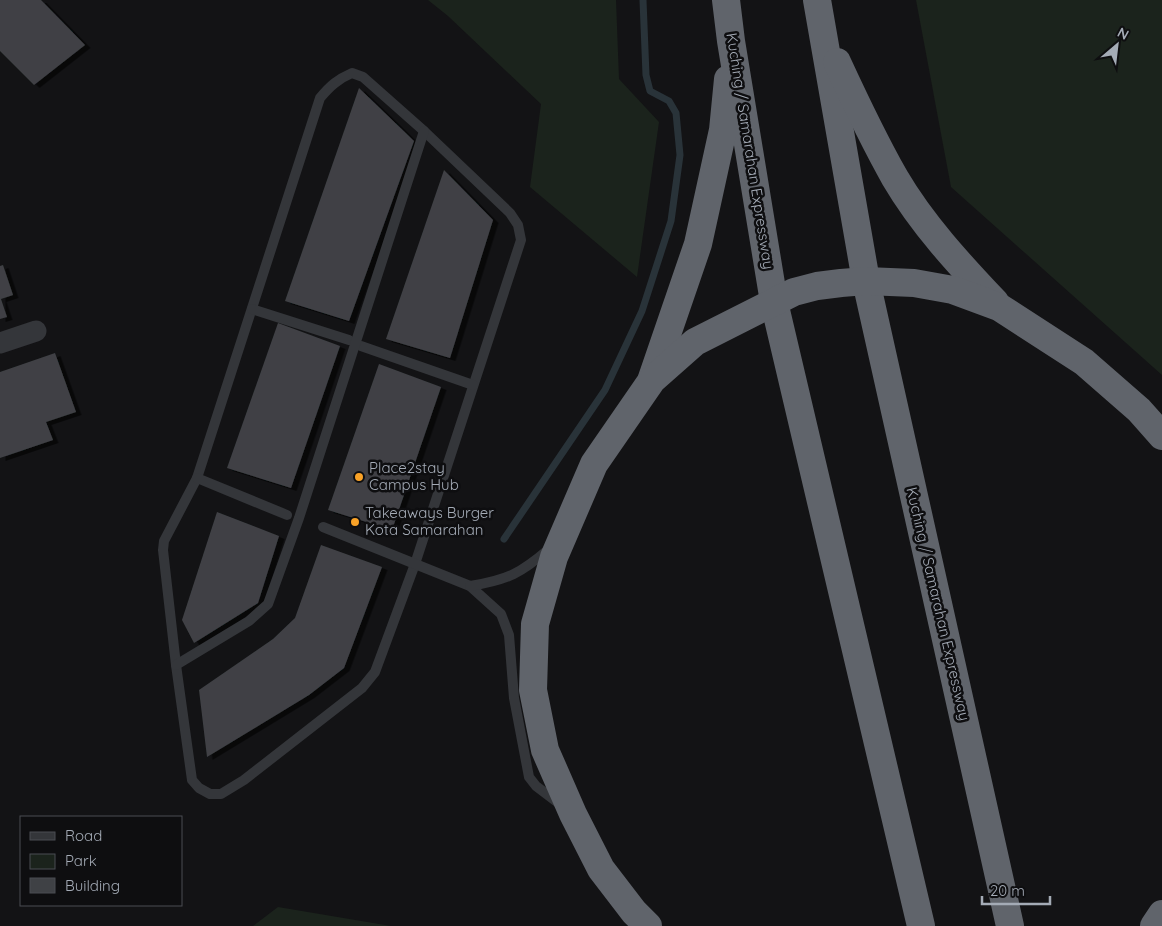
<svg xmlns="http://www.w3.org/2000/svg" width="1162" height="926" font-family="Quicksand,sans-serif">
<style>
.green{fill:#1b231c}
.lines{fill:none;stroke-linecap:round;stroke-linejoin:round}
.stream{stroke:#293339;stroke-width:7}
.building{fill:#3f4145;filter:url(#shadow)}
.lane{stroke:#34363a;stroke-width:10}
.street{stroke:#34363a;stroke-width:21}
.highway{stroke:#60646b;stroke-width:28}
.poi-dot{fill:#f9a227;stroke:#0e0e10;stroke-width:2}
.labels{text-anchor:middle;stroke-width:5;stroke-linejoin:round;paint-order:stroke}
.street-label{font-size:15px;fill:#a4abb6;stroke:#0e0e10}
.poi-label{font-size:15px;fill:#a4abb6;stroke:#0e0e10;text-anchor:start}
</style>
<defs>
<filter id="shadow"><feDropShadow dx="5.5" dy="3" stdDeviation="0" flood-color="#0009"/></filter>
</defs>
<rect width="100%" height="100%" fill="#131315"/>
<g class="green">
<polygon points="428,0 616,0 619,79 659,122 637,277 530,187 541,104 448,16"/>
<polygon points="916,0 1162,0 1162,375 951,187"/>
<polygon points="278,907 391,926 253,926"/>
</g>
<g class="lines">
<polyline class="stream" points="504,539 605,390 642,311 671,221 680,155 676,113 669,101 650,91 646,75 643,0"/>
</g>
<g class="building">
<polygon points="0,0 41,0 85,45 34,85 0,51"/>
<polygon points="359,88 414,141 349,321 285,301"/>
<polygon points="444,170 493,220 450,358 386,339"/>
<polygon points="3,265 13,295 1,299 7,317 0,319 0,266"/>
<polygon points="278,323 340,346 291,488 227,468"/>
<polygon points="55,353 76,412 46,422 53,440 0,458 0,372"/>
<polygon points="379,364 441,387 392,530 328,510"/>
<polygon points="217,512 279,536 258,603 194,643 182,620"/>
<polygon points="321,545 382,567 344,668 309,695 207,757 199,690 273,639 295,618"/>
</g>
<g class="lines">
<g class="lane">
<path d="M352 73 363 77 424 131 510 213 518 225 521 240 415 564 375 672 362 688 244 780 221 794H210L199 788 192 780 176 665 163 550 164 541 197 478 320 98C330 86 338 79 352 73Z"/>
<polyline points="252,309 349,340"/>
<polyline points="361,346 473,385"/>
<polyline points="197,478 287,515"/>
<polyline points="323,527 470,586 501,614 509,635 514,698 529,777 536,786 561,805"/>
<path d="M470 586C508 580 521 573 549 549"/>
<polyline points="176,665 249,621 268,604 299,518 424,131"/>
</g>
<polyline class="street" points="0,343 36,331"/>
<g class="highway">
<polyline points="726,0 731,41 774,302 921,926"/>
<polyline points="817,0 866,281 1010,926"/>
<path d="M837 62C855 101 874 141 895 178 922 224 959 264 995 302"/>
<polyline points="652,378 698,244 723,130 728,79"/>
<polyline points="648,926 634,912 601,869 573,814 545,750 533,690 535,624 554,557 594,464 652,380 695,342 794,292 817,286 841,283 866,281 914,283 953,290 999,307 1084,362 1139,410 1162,436"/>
<polyline points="1154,926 1162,914"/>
</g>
</g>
<g class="poi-dot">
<circle cx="359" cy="477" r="5"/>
<circle cx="355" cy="522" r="5"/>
</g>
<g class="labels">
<g class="street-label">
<text transform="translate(750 151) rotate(81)" y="5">Kuching / Samarahan Expressway</text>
<text transform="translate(938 604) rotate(77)" y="5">Kuching / Samarahan Expressway</text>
</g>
<g class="poi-label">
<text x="369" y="473">Place2stay<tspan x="369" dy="17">Campus Hub</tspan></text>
<text x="365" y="518">Takeaways Burger<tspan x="365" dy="17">Kota Samarahan</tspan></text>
</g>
</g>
<rect x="20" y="816" width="162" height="90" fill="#0e0e10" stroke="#4a4d52"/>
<rect x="30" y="832" width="25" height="8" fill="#34363a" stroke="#4a4d52"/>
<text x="65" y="841" font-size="15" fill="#a4abb6">Road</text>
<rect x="30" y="854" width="25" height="15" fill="#1b231c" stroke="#4a4d52"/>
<text x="65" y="866" font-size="15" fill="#a4abb6">Park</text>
<rect x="30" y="878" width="25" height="15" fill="#3f4145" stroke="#4a4d52"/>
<text x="65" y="891" font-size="15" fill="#a4abb6">Building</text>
<g transform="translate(1117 45) rotate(28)" stroke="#0e0e10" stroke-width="4" paint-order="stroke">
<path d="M0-4L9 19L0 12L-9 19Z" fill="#a4abb6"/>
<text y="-8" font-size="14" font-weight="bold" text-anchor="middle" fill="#a4abb6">N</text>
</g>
<path d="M982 896v8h68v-8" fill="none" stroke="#a4abb6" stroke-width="2.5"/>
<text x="990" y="896" font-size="15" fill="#a4abb6" stroke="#0e0e10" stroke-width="4" paint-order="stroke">20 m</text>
</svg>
